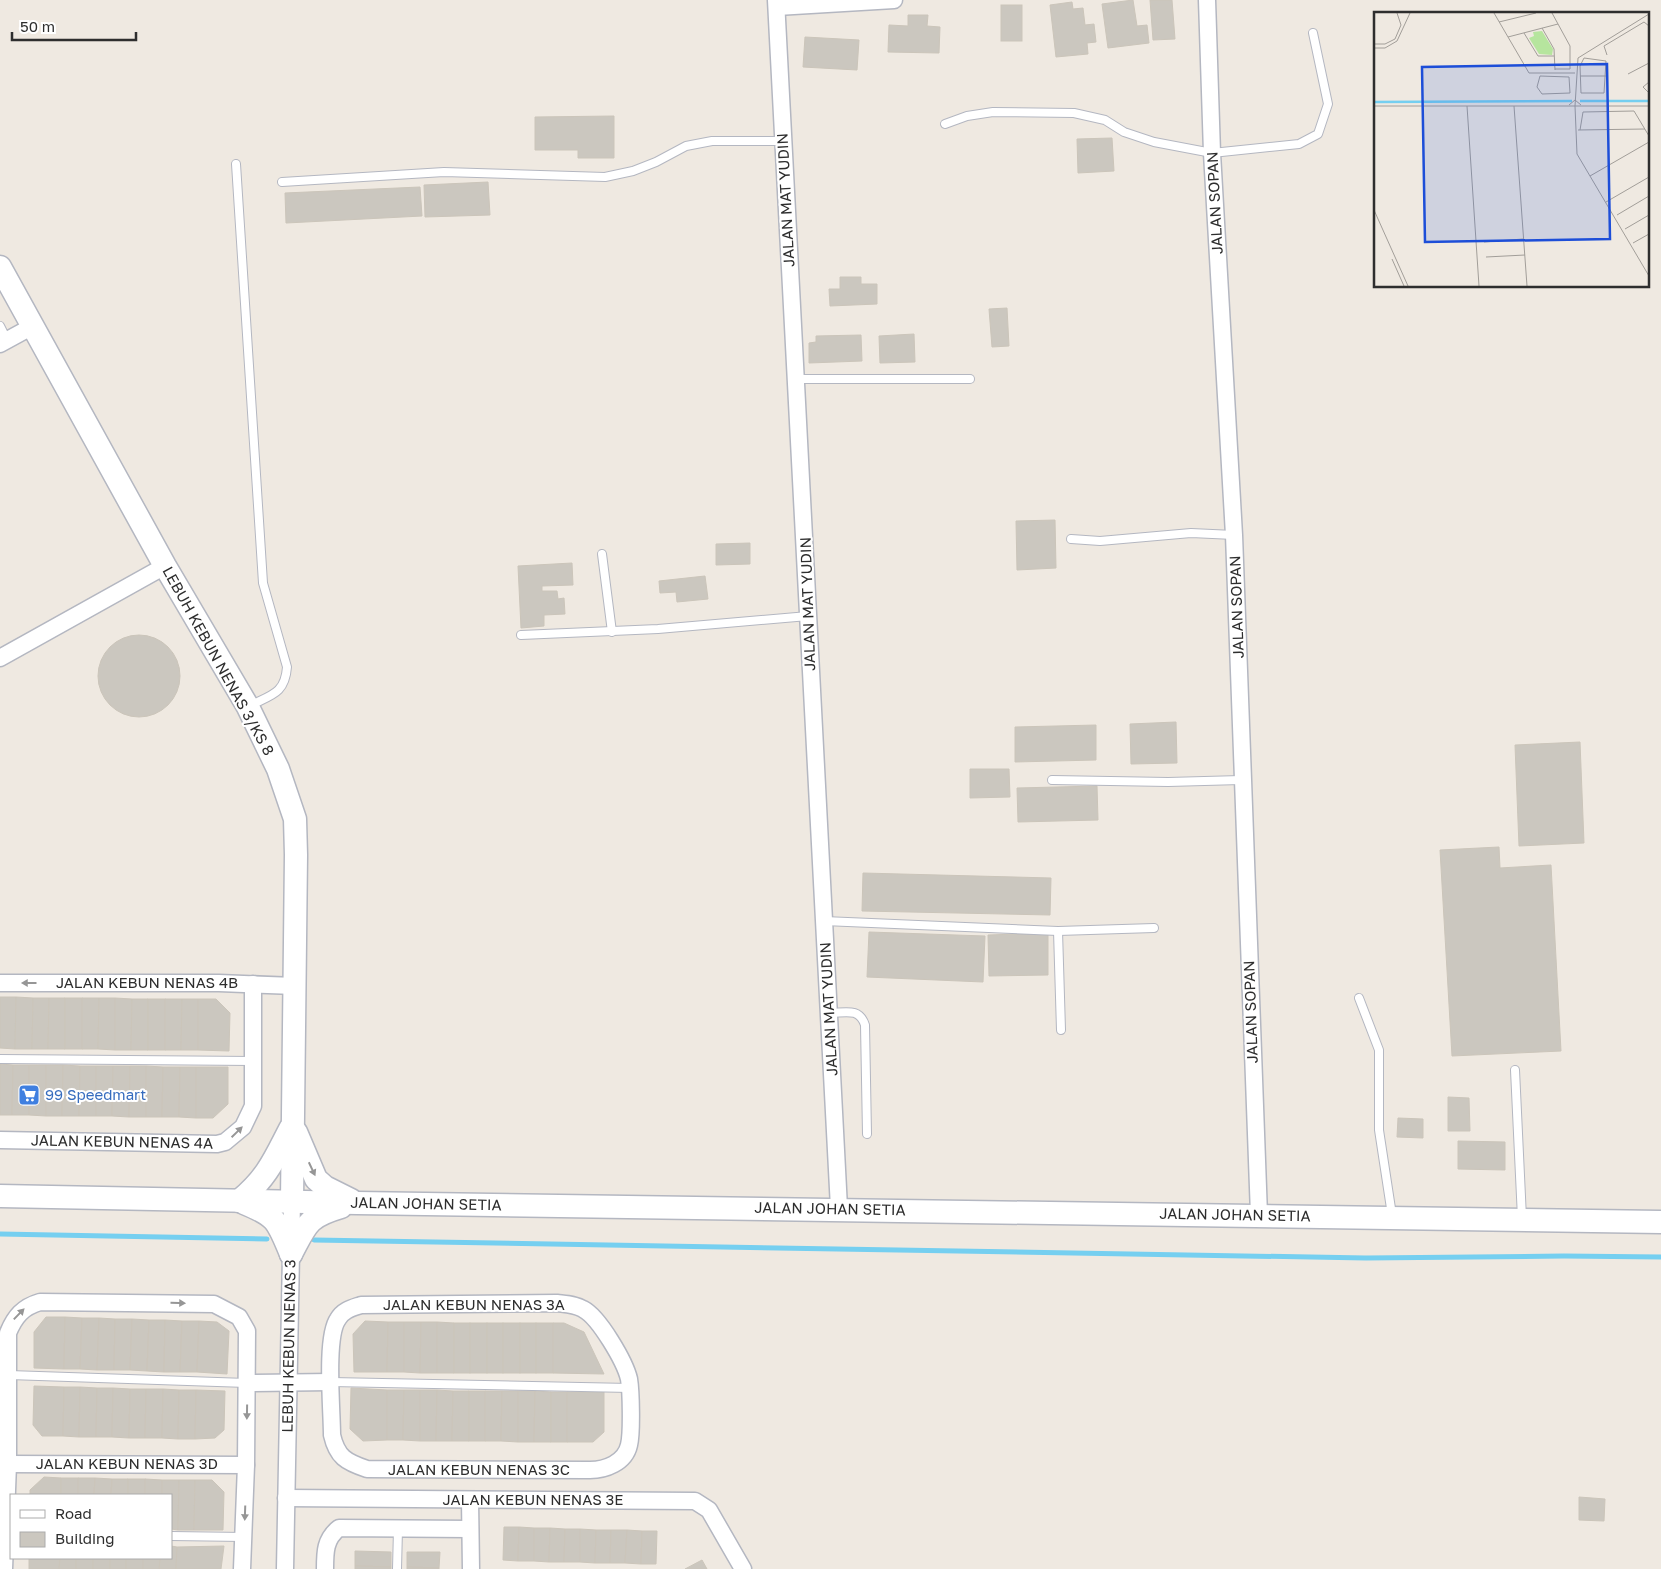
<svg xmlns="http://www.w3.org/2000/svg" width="1661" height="1569" font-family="'Golos Text',sans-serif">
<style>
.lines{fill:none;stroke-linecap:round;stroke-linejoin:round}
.stream{stroke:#75cff0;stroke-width:5}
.building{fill:#cbc7bf;stroke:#cbc5ba}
.lane-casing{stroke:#b4b7c1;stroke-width:10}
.street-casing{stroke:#b4b7c1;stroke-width:19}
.secondary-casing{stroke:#b4b7c1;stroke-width:25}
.lane{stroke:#fff;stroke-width:8}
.street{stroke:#fff;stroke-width:16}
.secondary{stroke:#fff;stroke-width:22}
.oneway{fill:#969696}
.labels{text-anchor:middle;stroke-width:4;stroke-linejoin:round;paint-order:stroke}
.street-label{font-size:15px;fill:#2e2e2e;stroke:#fff}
.shop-label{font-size:15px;fill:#366cbe;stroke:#fff;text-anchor:start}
.inset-river{fill:none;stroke:#75cff0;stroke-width:2.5}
.inset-road{fill:none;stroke:#a29e99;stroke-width:1}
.view{fill:#1d4ed8;fill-opacity:0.15;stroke:#1d4ed8;stroke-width:2.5}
.inset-edge{fill:none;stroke:#2e2e2e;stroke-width:2.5}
</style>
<rect width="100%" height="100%" fill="#efe9e1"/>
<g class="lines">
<g class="stream">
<polyline points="0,1234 267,1239"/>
<polyline points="314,1240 1366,1258 1564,1256 1661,1257"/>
</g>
</g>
<g class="building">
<polygon points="1133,0 1137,26 1147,25 1149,43 1108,48 1102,4"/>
<polygon points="1150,0 1172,0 1175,39 1153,40"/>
<polygon points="1072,2 1073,9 1083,8 1085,25 1094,24 1096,42 1087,43 1088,54 1056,57 1050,5"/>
<rect x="1001" y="5" width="21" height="36"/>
<polygon points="908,15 928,15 927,26 940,27 939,53 888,52 889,25 908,26"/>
<polygon points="805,37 859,40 857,70 803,67"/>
<polygon points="614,116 614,158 578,158 578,150 535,150 535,117"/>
<polygon points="1112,138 1114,171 1078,173 1077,139"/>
<polygon points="488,182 490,215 425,217 424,185"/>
<polygon points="420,187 422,216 286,223 285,193"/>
<polygon points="840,277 861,277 861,284 877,284 877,304 830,306 829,289 840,289"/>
<polygon points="1007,308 1009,346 992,347 989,309"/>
<polygon points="914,334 915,362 880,363 879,336"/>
<polygon points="861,335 862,361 809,363 809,343 816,342 816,336"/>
<polygon points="1055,520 1056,568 1017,570 1016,521"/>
<polygon points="750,543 750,564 716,565 716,544"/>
<polygon points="572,563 573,585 542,586 542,591 557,591 558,599 564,598 565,614 544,615 544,626 521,628 518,566"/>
<polygon points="705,576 708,599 677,602 676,592 660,593 659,581"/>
<circle cx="139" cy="676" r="41"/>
<polygon points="1176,722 1177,763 1131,764 1130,724"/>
<polygon points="1096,725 1096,760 1015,762 1015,727"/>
<polygon points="1580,742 1584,843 1519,846 1515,745"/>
<polygon points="970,769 1009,769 1010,797 970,798"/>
<polygon points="1097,786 1098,820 1018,822 1017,788"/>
<polygon points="1499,847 1500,868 1551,865 1561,1051 1452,1056 1440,850"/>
<polygon points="863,873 1051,878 1050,915 862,911"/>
<polygon points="869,932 985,936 983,982 867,977"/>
<polygon points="1048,933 1048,975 989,976 988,935"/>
<polygon points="0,997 16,997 15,1049 0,1048"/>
<polygon points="16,997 33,998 32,1049 15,1049"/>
<polygon points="33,998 49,998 48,1049 32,1049"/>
<polygon points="49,998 65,998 65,1049 48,1049"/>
<rect x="65" y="998" width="17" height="51"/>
<polygon points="82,998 99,998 98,1049 82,1049"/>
<polygon points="99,998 115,998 115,1050 98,1049"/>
<polygon points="115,998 132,999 131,1050 115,1050"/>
<polygon points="132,999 148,999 148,1050 131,1050"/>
<rect x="148" y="999" width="17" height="51"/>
<polygon points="165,999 182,999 181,1050 165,1050"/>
<polygon points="182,999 198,999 198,1050 181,1050"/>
<polygon points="198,999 216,999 230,1013 229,1051 198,1050"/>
<polygon points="0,1064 13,1065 12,1115 0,1115"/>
<polygon points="13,1065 29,1065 29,1115 12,1115"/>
<polygon points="29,1065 46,1065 46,1116 29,1115"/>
<polygon points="46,1065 63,1065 62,1116 46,1116"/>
<polygon points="63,1065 80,1066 79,1116 62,1116"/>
<polygon points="80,1066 96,1066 96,1116 79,1116"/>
<polygon points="96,1066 113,1066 112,1116 96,1116"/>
<polygon points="113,1066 130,1066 129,1117 112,1116"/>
<polygon points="130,1066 146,1066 146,1117 129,1117"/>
<polygon points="146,1066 163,1067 162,1117 146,1117"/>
<polygon points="163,1067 180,1067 179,1117 162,1117"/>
<polygon points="180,1067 196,1067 196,1118 179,1117"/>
<polygon points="196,1067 228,1067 228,1104 213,1118 196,1118"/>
<polygon points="1448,1097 1469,1098 1470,1131 1448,1131"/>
<polygon points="1398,1118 1423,1119 1423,1138 1397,1137"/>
<polygon points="1458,1141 1505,1142 1505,1170 1458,1169"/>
<polygon points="46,1317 65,1317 64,1369 34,1368 34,1332"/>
<polygon points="65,1317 82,1318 80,1369 64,1369"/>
<polygon points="82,1318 99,1318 97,1370 80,1369"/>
<polygon points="99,1318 115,1319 114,1370 97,1370"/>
<polygon points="115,1319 132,1319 130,1370 114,1370"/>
<polygon points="132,1319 149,1320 147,1371 130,1370"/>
<polygon points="149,1320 165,1320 164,1372 147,1371"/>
<polygon points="165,1320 182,1321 180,1372 164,1372"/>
<polygon points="182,1321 199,1321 197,1372 180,1372"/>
<polygon points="199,1321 217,1322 229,1331 227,1374 197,1372"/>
<polygon points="365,1321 388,1322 387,1372 354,1372 353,1334"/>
<polygon points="388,1322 404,1322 404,1372 387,1372"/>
<polygon points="404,1322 421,1322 420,1373 404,1372"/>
<polygon points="421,1322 437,1322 437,1373 420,1373"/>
<polygon points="437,1322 454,1323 454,1373 437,1373"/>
<rect x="454" y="1323" width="16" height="50"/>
<rect x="470" y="1323" width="17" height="50"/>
<rect x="487" y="1323" width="16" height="50"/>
<rect x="503" y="1323" width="17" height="50"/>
<rect x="520" y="1323" width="16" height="50"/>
<rect x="536" y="1323" width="17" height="50"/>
<polygon points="553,1323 564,1323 584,1332 604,1374 553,1373"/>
<polygon points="34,1386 64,1387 63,1436 42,1436 33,1425"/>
<polygon points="64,1387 80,1387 79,1437 63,1436"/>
<polygon points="80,1387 97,1388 96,1437 79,1437"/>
<polygon points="97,1388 113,1388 112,1437 96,1437"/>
<polygon points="113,1388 130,1389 129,1438 112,1437"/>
<polygon points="351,1388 387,1390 387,1440 363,1441 350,1429"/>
<polygon points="130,1389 146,1389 145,1438 129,1438"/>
<polygon points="146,1389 163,1389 162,1438 145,1438"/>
<polygon points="163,1389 179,1390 178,1439 162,1438"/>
<polygon points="179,1390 196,1390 195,1439 178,1439"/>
<polygon points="196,1390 225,1391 224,1430 215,1438 195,1439"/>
<polygon points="387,1390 404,1390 403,1440 387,1440"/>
<polygon points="404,1390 420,1390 420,1441 403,1440"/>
<polygon points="420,1390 437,1390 436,1441 420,1441"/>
<polygon points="437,1390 453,1391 452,1441 436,1441"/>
<polygon points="453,1391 469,1391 469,1441 452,1441"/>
<rect x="469" y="1391" width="16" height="50"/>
<polygon points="485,1391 502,1391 501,1441 485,1441"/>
<polygon points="502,1391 518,1391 518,1442 501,1441"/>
<polygon points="518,1391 535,1391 534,1442 518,1442"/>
<polygon points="535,1391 551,1392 551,1442 534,1442"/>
<rect x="551" y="1392" width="16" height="50"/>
<polygon points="567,1392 604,1392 604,1432 593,1442 567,1442"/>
<polygon points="44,1477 61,1478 61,1495 30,1495 30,1490"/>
<rect x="61" y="1478" width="17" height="17"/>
<polygon points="78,1478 95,1478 94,1495 78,1495"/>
<polygon points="95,1478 112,1479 111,1495 94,1495"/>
<polygon points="112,1479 128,1479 128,1495 111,1495"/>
<rect x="128" y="1479" width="17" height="16"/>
<polygon points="145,1479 162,1480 162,1495 145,1495"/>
<polygon points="162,1480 179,1480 178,1530 171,1529 171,1495 162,1495"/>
<polygon points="179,1480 195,1480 194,1530 178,1530"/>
<polygon points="195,1480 212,1480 224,1492 223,1530 194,1530"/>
<polygon points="1579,1497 1605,1499 1604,1521 1579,1520"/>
<polygon points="504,1527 519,1527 518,1561 503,1560"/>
<polygon points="519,1527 534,1528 534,1561 518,1561"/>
<polygon points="534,1528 550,1528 549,1562 534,1561"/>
<polygon points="550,1528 565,1529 564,1562 549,1562"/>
<polygon points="565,1529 580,1529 580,1562 564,1562"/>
<polygon points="580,1529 596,1530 595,1563 580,1562"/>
<polygon points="596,1530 611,1530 610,1563 595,1563"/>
<polygon points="611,1530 627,1530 625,1563 610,1563"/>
<polygon points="627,1530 642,1531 641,1564 625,1563"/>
<polygon points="642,1531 657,1531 656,1564 641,1564"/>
<polygon points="171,1546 177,1547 176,1569 159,1569 160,1558 171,1558"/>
<polygon points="224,1546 221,1569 176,1569 177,1547"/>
<polygon points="355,1551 391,1552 391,1567 355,1566"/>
<polygon points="407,1552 440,1552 439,1568 407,1567"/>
<polygon points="29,1558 60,1558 59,1569 29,1569"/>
<polygon points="60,1558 76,1558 76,1569 59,1569"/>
<rect x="76" y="1558" width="17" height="11"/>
<rect x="93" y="1558" width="17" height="11"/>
<rect x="110" y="1558" width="16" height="11"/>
<rect x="126" y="1558" width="17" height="11"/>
<polygon points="143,1558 160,1558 159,1569 143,1569"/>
<polygon points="702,1560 707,1569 685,1569"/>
<polygon points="355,1566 391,1567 391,1569 355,1569"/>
<polygon points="407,1567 439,1568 439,1569 407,1569"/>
</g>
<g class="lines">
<g class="lane-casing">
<g id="lane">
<polyline points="945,124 967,116 993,112 1074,113 1105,120 1124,132 1154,142 1212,153 1299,144 1318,134 1328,104 1313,33"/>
<path d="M236 164 263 583 287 667C285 694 271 695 249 706"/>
<polyline points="282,182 444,172 605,177 633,171 656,162 686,146 712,141 783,141"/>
<polyline points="0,326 7,340"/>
<polyline points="797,379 970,379"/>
<polyline points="1071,539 1100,541 1191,533 1234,535"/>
<polyline points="602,554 612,632"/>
<polyline points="521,635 658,629 808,616"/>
<polyline points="1052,780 1168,782 1241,780"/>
<polyline points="824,921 1058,931 1154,928"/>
<polyline points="1058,931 1061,1030"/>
<polyline points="1359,998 1379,1050 1379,1130 1392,1215"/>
<path d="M829 1013C845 1013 859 1007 865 1025L867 1134"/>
<polyline points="0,1059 254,1061"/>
<polyline points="1515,1070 1522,1218"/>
<polyline points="9,1375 247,1383"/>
<polyline points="331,1382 630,1388"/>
<polyline points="171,1536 244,1537"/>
<polyline points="397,1569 398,1529"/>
</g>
</g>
<g class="street-casing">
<g id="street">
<polyline points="776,0 839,1208"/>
<polyline points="1207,0 1212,153 1234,535 1259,1215"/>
<polyline points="777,7 894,0"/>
<polyline points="0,344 33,326"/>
<polyline points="0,658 165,566"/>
<polyline points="0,983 219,983 295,986"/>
<polyline points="0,1140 217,1144 225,1142 243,1127 253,1106 253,984"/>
<path d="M557 1303C566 1304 575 1304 583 1309 599 1317 625 1362 629 1379 631 1391 632 1433 629 1445 625 1463 605 1470 590 1470L367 1469C346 1462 337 1457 332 1435 332 1410 325 1337 338 1319 343 1310 352 1308 361 1305Z"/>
<polyline points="248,1383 331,1382"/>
<polyline points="8,1464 246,1465"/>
<polyline points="286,1498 695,1501 709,1510 743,1569"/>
<polyline points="470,1500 471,1569"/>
<path d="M4 1569 8 1464V1333C15 1316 23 1307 40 1302L214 1304 239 1317 247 1331 246 1465 242 1569"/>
<polyline points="285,1569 292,1201"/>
<path d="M325 1569C325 1552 325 1539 339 1528L470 1529"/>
</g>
</g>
<g class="secondary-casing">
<g id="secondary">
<polyline points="0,267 165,566 248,707 278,769 295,819 296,855 292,1201"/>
<polyline points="296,1132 316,1179 325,1187 351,1200"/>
<polyline points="0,1196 357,1203 1661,1222"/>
<path d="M239 1201C267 1178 274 1160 290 1129"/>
<path d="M244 1203C278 1217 277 1221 291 1254"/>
<path d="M291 1254C307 1224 307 1217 341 1207"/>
</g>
</g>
<use href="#lane" class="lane"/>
<use href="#street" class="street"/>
<use href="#secondary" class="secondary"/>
</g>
<defs><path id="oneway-solid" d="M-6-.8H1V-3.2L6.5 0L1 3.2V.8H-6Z" transform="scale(1.25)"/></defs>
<g class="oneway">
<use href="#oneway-solid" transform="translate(29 983) rotate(-180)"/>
<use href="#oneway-solid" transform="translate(237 1132) rotate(-44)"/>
<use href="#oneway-solid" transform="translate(312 1169) rotate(65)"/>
<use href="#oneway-solid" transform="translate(178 1303) rotate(1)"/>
<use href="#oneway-solid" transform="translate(19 1314) rotate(-46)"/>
<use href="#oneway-solid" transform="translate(247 1412) rotate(91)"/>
<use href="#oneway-solid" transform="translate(245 1513) rotate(92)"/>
</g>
<defs>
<g id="supermarket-square" transform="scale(1.125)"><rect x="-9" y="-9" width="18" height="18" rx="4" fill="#3f7fe0" stroke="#fff"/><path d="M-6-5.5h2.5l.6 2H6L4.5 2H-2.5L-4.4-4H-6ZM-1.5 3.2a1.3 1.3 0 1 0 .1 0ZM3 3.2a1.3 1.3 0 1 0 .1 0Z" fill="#fff"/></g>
</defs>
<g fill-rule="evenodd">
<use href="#supermarket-square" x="29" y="1095"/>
</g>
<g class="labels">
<g class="street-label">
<text transform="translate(786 200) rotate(-93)" y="5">JALAN MAT YUDIN</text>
<text transform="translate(1215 203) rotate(-93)" y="5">JALAN SOPAN</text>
<text transform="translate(808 604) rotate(-92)" y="5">JALAN MAT YUDIN</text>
<text transform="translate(1237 607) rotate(-92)" y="5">JALAN SOPAN</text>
<text transform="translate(218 661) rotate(61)" y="5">LEBUH KEBUN NENAS 3/KS 8</text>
<text x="147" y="988">JALAN KEBUN NENAS 4B</text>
<text transform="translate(829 1009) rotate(-93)" y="5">JALAN MAT YUDIN</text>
<text transform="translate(1251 1012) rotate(-92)" y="5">JALAN SOPAN</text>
<text transform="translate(122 1142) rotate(1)" y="5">JALAN KEBUN NENAS 4A</text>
<text transform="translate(426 1204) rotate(1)" y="5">JALAN JOHAN SETIA</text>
<text transform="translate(830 1209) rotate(1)" y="5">JALAN JOHAN SETIA</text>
<text transform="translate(1235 1215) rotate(1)" y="5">JALAN JOHAN SETIA</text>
<text x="474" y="1310">JALAN KEBUN NENAS 3A</text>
<text transform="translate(289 1346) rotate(-89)" y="5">LEBUH KEBUN NENAS 3</text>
<text x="127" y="1469">JALAN KEBUN NENAS 3D</text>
<text x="479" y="1475">JALAN KEBUN NENAS 3C</text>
<text x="533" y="1505">JALAN KEBUN NENAS 3E</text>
</g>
<g class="shop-label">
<text x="45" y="1100">99 Speedmart</text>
</g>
</g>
<g transform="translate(1374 12)">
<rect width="275" height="275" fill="#efe9e1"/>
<path d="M168 19 179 37 178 43 165 42 155 26 160 24 159 20Z" fill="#b6e59e"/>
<path class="inset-river" d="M206 89H275M0 90 198 89"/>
<path class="inset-road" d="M120 1 155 61H201M178 1 196 34V57H181M275 2 204 46 201 94 203 142 275 264M125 10 162 1M168 16 180 37 181 58M150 21 164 44H180M134 25 184 12M0 32H11L21 27 27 13 23 1M0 36H11L23 29 36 1M233 43 230 34 270 10 275 14M210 46 232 49 230 81H207L206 54ZM254 62 275 51M166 64 195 65 196 81 168 82 163 75ZM206 64H232M275 70 269 75 275 81M195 93 201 88 207 93M0 94H275M93 94 105 274M140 94 153 274M204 118 271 117M206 118 209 100 260 99 275 124M216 164 275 130M232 190 275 165M0 198 34 274M243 203 275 184M251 217 275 203M110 230 149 227M259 231 275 222M112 245 151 243M18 247 30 274"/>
<path class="view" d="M233 52 236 227 51 230 48 55Z"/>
<rect width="275" height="275" class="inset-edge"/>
</g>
<rect x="10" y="1494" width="162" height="65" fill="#ffffff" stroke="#ababab"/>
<rect x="20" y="1510" width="25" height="8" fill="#ffffff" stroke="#ababab"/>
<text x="55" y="1519" font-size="15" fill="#2e2e2e">Road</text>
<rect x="20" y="1532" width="25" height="15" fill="#cbc7bf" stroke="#ababab"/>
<text x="55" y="1544" font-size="15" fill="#2e2e2e">Building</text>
<path d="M12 32v8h124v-8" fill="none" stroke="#2e2e2e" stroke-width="2.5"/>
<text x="20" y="32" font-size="15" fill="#2e2e2e" stroke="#ffffff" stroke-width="4" paint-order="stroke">50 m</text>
</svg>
